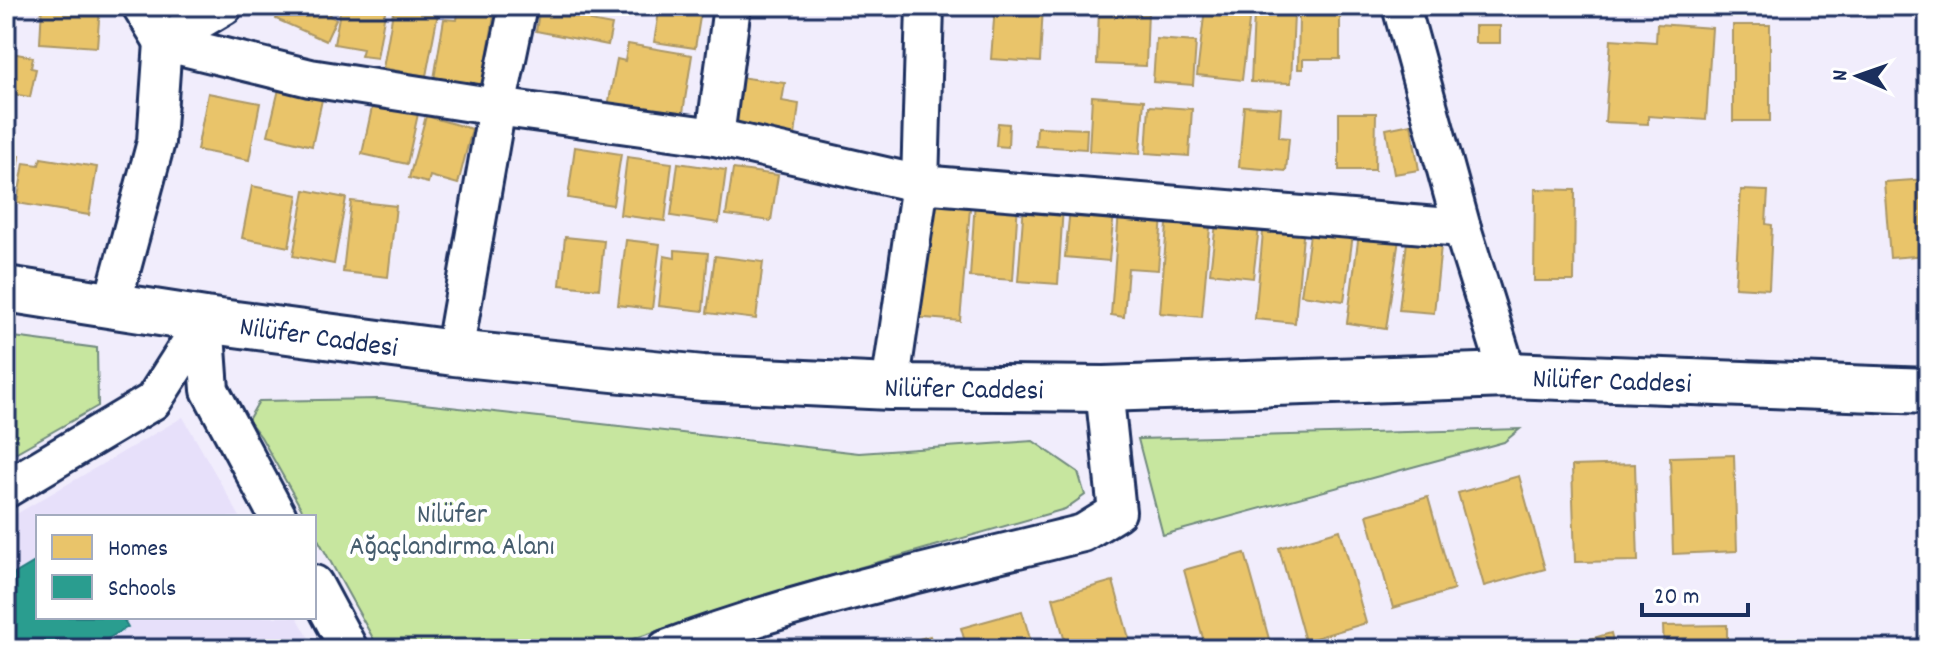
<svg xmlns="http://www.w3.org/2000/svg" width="1934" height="655" font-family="Dekko,sans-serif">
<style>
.built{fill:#e7e0fa}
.green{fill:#c7e69f;stroke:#718a7e;stroke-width:2}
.homes{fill:#e9c46a;stroke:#ab9766;stroke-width:2}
.schools{fill:#2a9d8f;stroke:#267c80;stroke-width:2}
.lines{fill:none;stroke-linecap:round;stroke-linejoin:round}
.minor-casing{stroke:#1b2f5e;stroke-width:42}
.tertiary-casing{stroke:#1b2f5e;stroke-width:50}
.minor{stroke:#fff;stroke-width:36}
.tertiary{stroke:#fff;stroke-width:44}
.labels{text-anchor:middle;stroke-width:8;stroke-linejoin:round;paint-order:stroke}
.street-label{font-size:28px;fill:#1b2f5e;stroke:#fff}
.park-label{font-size:28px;fill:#465d6e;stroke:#fff}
</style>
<rect width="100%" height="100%" fill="#f1edfc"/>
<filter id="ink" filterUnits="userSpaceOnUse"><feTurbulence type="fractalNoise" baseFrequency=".0125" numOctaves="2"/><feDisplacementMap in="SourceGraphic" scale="16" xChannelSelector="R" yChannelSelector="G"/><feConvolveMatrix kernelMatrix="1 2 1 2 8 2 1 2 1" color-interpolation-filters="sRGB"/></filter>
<g filter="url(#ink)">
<polygon class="built" points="183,417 240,517 38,517 38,617 297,617 315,649 6,649 6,520"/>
<g class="green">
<polygon points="6,336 97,348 98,406 6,458"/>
<polygon points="379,399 859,453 1033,441 1078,472 1085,495 1065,509 798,585 602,649 379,649 314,532 314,517 306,517 261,437 248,420 259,401"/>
<polygon points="1520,429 1504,442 1163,535 1138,439"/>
</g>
<g class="homes">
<polygon points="42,6 100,6 97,47 40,43"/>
<polygon points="282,6 333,6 329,16 336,19 326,41 276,19"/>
<polygon points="341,6 386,6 377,58 361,56 363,49 334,44"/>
<polygon points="394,6 439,8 426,76 383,68"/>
<polygon points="459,6 495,10 482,87 434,79 444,19 457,20"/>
<polygon points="540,6 593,6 590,21 612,25 608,45 536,31"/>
<polygon points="660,6 701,11 695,48 654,42"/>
<polygon points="995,6 1043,6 1040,62 991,59"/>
<polygon points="1205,8 1250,13 1242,80 1197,75"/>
<polygon points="1099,9 1148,11 1146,66 1097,64"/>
<polygon points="1254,13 1294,14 1291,83 1251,82"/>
<polygon points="1299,15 1340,15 1340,59 1303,59 1303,69 1298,69"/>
<polygon points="1657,24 1712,28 1706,120 1648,116 1648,124 1605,122 1611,39 1656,42"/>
<rect x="1733" y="25" width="37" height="96"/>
<rect x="1475" y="26" width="25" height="17"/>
<polygon points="1156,39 1196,42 1193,85 1153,82"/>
<polygon points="628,44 692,55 682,119 608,106 617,59 625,61"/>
<polygon points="6,52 33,57 31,68 36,69 30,97 6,93"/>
<polygon points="731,76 785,83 782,101 799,104 795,136 724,127"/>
<polygon points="280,85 323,95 312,146 268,135"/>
<polygon points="208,93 260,103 249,160 197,150"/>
<polygon points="1092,96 1144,100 1140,154 1089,151"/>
<polygon points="373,103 418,114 407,164 362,154"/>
<polygon points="1149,106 1192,109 1189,156 1146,153"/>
<polygon points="1244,106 1281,108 1279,137 1289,138 1286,171 1239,167"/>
<polygon points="1339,113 1376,113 1375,170 1339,170"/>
<polygon points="426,116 472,129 458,184 430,176 428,183 409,178"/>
<polygon points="998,123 1009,124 1008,147 996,146"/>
<polygon points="1411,124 1419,170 1394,174 1386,129"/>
<polygon points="1037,127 1087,129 1086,149 1036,146"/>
<polygon points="575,147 621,154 613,205 568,198"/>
<polygon points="6,154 20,156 13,204 6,203"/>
<polygon points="627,157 672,163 665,221 620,215"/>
<polygon points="41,158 97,167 89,215 17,203 24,163 39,165"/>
<polygon points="678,163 726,170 719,223 671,216"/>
<polygon points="733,169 778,175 771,221 726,215"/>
<polygon points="1928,179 1928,255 1890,258 1884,182"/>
<polygon points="252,186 298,195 289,247 242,238"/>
<polygon points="1535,189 1575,190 1574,281 1534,281"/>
<polygon points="305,190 346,198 334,264 293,256"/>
<polygon points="1741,190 1768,191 1766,224 1772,225 1769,289 1735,287"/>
<polygon points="925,193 971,197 960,321 914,317"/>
<polygon points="975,200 1018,202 1013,280 970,277"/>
<polygon points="351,201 396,206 388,277 343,272"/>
<polygon points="1024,204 1063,207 1058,284 1018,281"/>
<polygon points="1070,209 1114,213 1109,261 1065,257"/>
<polygon points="1119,211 1162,215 1158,270 1128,268 1124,317 1111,315"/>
<polygon points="1168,212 1211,216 1202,317 1160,313"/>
<polygon points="1217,215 1260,219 1253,278 1210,273"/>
<polygon points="1264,221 1304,225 1295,323 1255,319"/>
<polygon points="1312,221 1354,227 1344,301 1301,295"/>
<polygon points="1360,226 1400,232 1386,329 1347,323"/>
<polygon points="1408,233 1442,236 1434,313 1399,310"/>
<polygon points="565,237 604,241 599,289 560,285"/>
<polygon points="626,240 660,244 652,309 618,305"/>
<polygon points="675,250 708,253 703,311 659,306 664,256 675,258"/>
<polygon points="715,256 763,262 756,319 707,313"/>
<polygon points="1734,455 1737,551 1673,554 1670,457"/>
<polygon points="1635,464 1638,561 1575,562 1572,466"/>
<polygon points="1519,476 1545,569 1484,586 1458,493"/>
<polygon points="1428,497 1454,590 1393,608 1367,515"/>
<polygon points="1340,530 1366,623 1305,641 1279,548"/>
<polygon points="1245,553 1271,646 1261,649 1206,649 1184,570"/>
<polygon points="1113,581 1132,649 1067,649 1053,598"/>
<polygon points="1022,611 1033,649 967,649 961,628"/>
<polygon points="1727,625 1727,649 1664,649 1663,626"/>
<polygon points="1611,633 1615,649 1555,649"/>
<polygon points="930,636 934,649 883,649"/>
</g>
<polygon class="schools" points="38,560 38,617 122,617 128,627 90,649 6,649 6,579"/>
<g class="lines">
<g class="minor-casing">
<g id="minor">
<polyline points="141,6 163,42 224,6"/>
<polyline points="1401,6 1462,228 1508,375"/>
<polyline points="715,137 732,6"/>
<polyline points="112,305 156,142 163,42 310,78 497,107 715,137 920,184 1462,228"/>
<polyline points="454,353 497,107 518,6"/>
<polyline points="890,387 920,184 925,6"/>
<polyline points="6,489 153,401 205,320 210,390 278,517"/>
<polyline points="314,584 349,649"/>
<path d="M666 649C800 598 944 568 1083 533L1117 512 1104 389"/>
</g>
</g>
<g class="tertiary-casing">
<polyline id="tertiary" points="6,289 205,320 454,353 703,378 890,387 1104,389 1508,375 1928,391"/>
</g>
<use href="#minor" class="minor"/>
<use href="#tertiary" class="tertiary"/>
</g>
</g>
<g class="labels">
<g class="street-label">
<text transform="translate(319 335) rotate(8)" y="10">Nilüfer Caddesi</text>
<text transform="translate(1612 379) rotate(2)" y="10">Nilüfer Caddesi</text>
<text transform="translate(964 387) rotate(1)" y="10">Nilüfer Caddesi</text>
</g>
<g class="park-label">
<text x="452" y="522">Nilüfer<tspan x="452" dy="32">Ağaçlandırma Alanı</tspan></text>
</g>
</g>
<rect width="1934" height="655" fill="none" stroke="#fff" stroke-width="32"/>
<rect x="16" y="16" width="1902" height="623" fill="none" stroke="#1b2f5e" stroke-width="3" filter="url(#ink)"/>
<rect x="36" y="515" width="280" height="104" fill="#ffffff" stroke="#a4acbf" stroke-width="2"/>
<rect x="52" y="535" width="40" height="24" fill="#e9c46a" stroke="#a4acbf" stroke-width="2"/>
<text x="108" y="555" font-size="24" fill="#1b2f5e">Homes</text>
<rect x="52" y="575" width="40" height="24" fill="#2a9d8f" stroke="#a4acbf" stroke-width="2"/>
<text x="108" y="595" font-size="24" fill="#1b2f5e">Schools</text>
<g transform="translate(1858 76) rotate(272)" stroke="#ffffff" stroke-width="6" paint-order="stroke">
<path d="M0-6L14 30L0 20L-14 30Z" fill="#1b2f5e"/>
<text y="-12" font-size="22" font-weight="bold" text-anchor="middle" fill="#1b2f5e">N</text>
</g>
<path d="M1642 603v12h106v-12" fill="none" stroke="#1b2f5e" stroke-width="4"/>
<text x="1654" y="603" font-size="24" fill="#1b2f5e" stroke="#ffffff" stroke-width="6" paint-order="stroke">20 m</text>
</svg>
